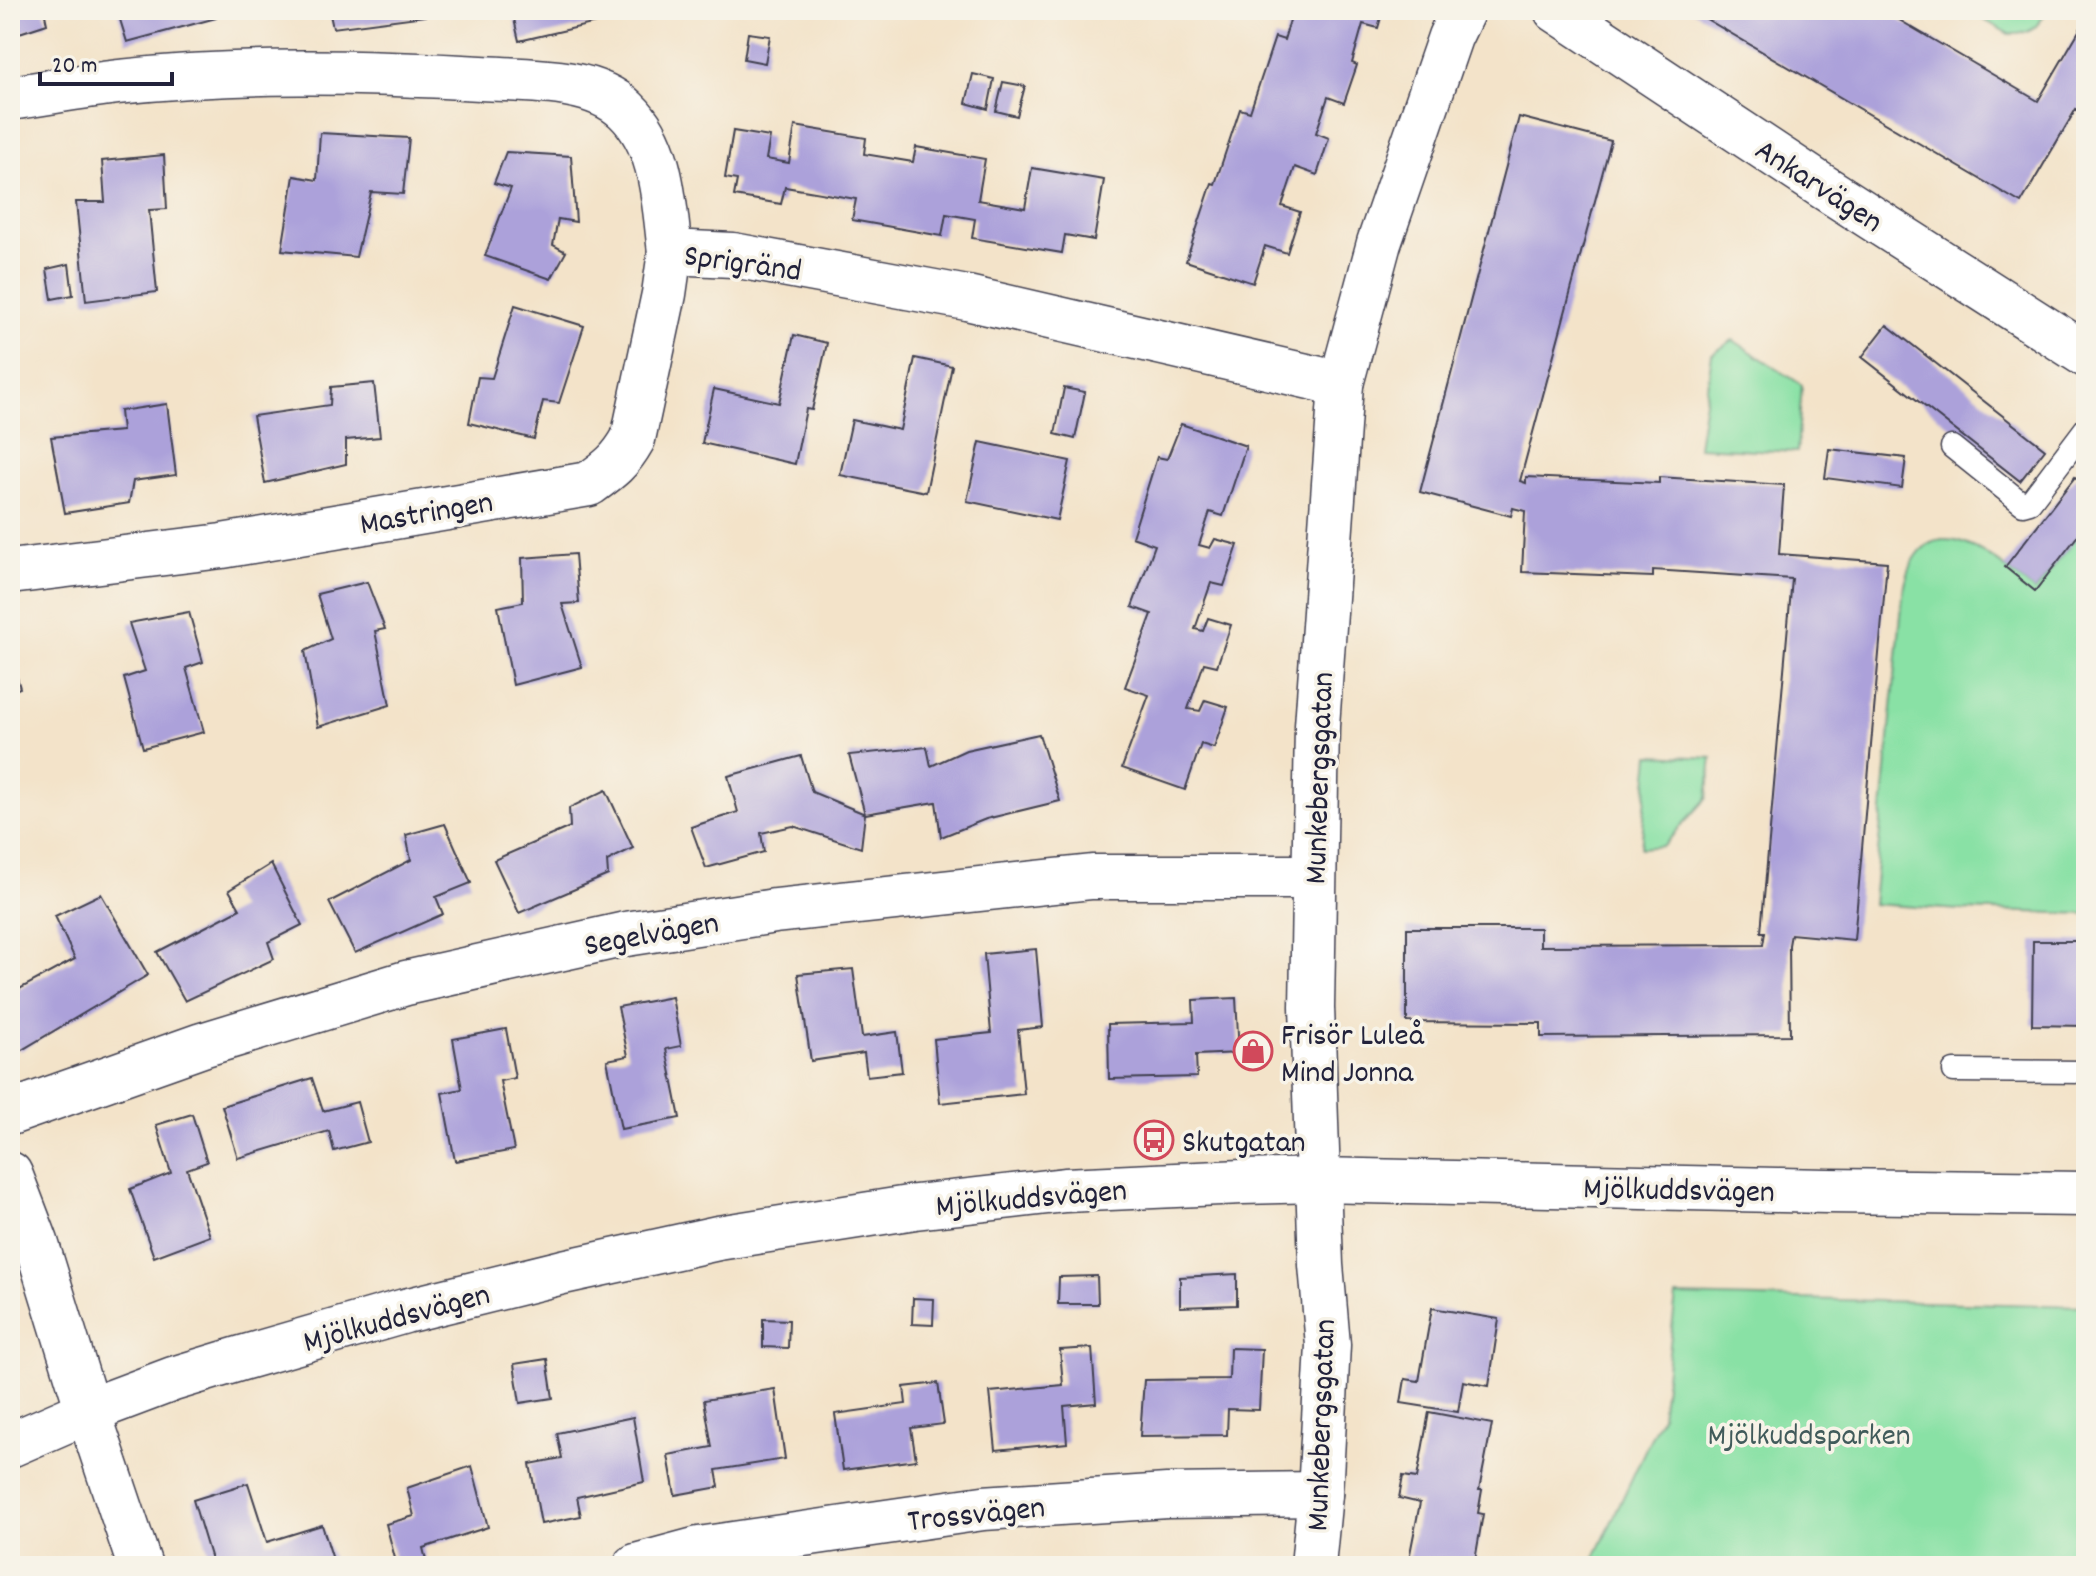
<svg xmlns="http://www.w3.org/2000/svg" width="2096" height="1576" font-family="Dekko,sans-serif">
<style>
.green{fill:#89e1a5;stroke:#568270;stroke-width:2}
.building{fill:#aca1da}
.lines{fill:none;stroke-linecap:round;stroke-linejoin:round}
.lane-casing{stroke:#413f50;stroke-width:25}
.street-casing{stroke:#413f50;stroke-width:47}
.secondary-casing{stroke:#413f50;stroke-width:47}
.lane{stroke:#fff;stroke-width:22}
.street{stroke:#fff;stroke-width:44}
.secondary{stroke:#fff;stroke-width:44}
.labels{text-anchor:middle;stroke-width:7;stroke-linejoin:round;paint-order:stroke}
.street-label{font-size:32px;fill:#22223b;stroke:#f7f3e8}
.poi-label{font-size:32px;fill:#22223b;stroke:#f7f3e8;text-anchor:start}
.park-label{font-size:32px;fill:#415b5b;stroke:#f7f3e8}
</style>
<rect width="100%" height="100%" fill="#f7f3e8"/>
<filter id="ink" filterUnits="userSpaceOnUse"><feTurbulence type="fractalNoise" baseFrequency=".0125" numOctaves="2"/><feDisplacementMap in="SourceGraphic" scale="16" xChannelSelector="R" yChannelSelector="G"/><feConvolveMatrix kernelMatrix="1 2 1 2 8 2 1 2 1" color-interpolation-filters="sRGB"/></filter>
<filter id="wash" filterUnits="userSpaceOnUse"><feTurbulence type="fractalNoise" baseFrequency=".006" numOctaves="4" result="noise"/><feDisplacementMap in="SourceGraphic" scale="32" xChannelSelector="R" yChannelSelector="G"/><feGaussianBlur stdDeviation="1.8" result="paint"/><feColorMatrix in="noise" values="0 0 0 0 0 0 0 0 0 0 0 0 0 0 0 0 0 1.4 0 .05"/><feComposite in="paint" operator="in"/></filter>
<g filter="url(#wash)">
<rect width="100%" height="100%" fill="#f3e3c9"/>
<g class="green">
<path d="M1967 10H2047C2037 28 2031 35 2009 34Z"/>
<polygon points="1733,340 1802,385 1797,452 1698,447 1712,354"/>
<path d="M2086 525V914L1960 910 1873 904 1903 594C1906 580 1909 566 1918 554 1948 514 2009 570 2035 591Z"/>
<polygon points="1650,755 1712,758 1707,798 1663,846 1641,848"/>
<polygon points="1676,1296 2086,1306 2086,1566 1591,1566 1661,1416"/>
</g>
<g id="blocks">
<g class="building">
<polygon points="10,10 44,10 47,24 10,36"/>
<polygon points="117,10 215,10 216,18 127,42"/>
<polygon points="329,10 424,10 425,16 333,28"/>
<polygon points="512,10 614,10 609,20 519,41"/>
<polygon points="1293,10 1383,10 1378,28 1363,24 1352,63 1357,65 1344,103 1328,97 1316,133 1329,138 1317,175 1295,167 1282,206 1300,212 1287,253 1265,246 1253,283 1186,261 1212,183 1215,184 1240,109 1250,112 1275,37 1284,40"/>
<polygon points="1691,10 1882,10 2038,101 2086,19 2086,115 2076,109 2021,203"/>
<polygon points="748,33 770,36 765,63 744,59"/>
<polygon points="973,74 994,79 988,109 966,103"/>
<polygon points="1003,82 1025,86 1017,116 996,111"/>
<polygon points="1519,117 1611,141 1520,481 1526,483 1526,477 1659,483 1659,477 1784,485 1779,554 1887,562 1854,940 1791,934 1789,945 1790,1035 1541,1037 1541,1023 1407,1022 1407,928 1540,928 1540,946 1763,945 1765,932 1761,932 1792,579 1653,570 1653,577 1522,572 1525,511 1513,508 1511,516 1420,492"/>
<polygon points="795,126 866,138 864,154 913,162 916,147 985,159 978,200 1025,208 1032,168 1104,180 1094,240 1065,235 1062,253 972,238 975,219 946,214 942,236 852,220 856,199 785,187 781,204 734,196 737,180 725,178 733,131 770,137 766,159 789,163"/>
<polygon points="320,133 409,138 403,194 371,192 356,257 282,250 294,176 317,180"/>
<polygon points="506,152 571,156 576,222 558,219 553,245 566,252 551,279 485,256 511,188 494,183"/>
<polygon points="164,155 167,209 149,210 157,292 86,301 76,202 105,202 102,161"/>
<polygon points="69,264 73,295 52,299 47,269"/>
<polygon points="515,305 584,326 559,403 543,401 534,439 469,423 478,377 492,378"/>
<polygon points="1887,325 2045,449 2020,481 1862,357"/>
<polygon points="794,335 827,343 812,410 806,409 795,464 702,443 714,389 779,403"/>
<polygon points="915,358 952,366 926,492 840,475 852,420 900,430"/>
<polygon points="374,383 380,437 346,440 346,464 265,483 253,416 330,405 331,387"/>
<polygon points="1064,388 1085,392 1075,439 1055,434"/>
<polygon points="167,404 176,475 133,481 129,503 65,513 51,437 122,431 120,411"/>
<polygon points="1181,424 1246,446 1223,516 1210,512 1199,545 1210,548 1215,539 1238,545 1224,586 1211,583 1195,629 1203,631 1208,618 1231,625 1217,666 1204,663 1188,709 1200,711 1205,700 1228,707 1214,748 1201,744 1185,790 1122,768 1149,695 1125,687 1152,614 1132,607 1155,545 1132,537 1157,457 1167,459"/>
<polygon points="980,442 1070,461 1057,520 967,501"/>
<polygon points="1829,449 1906,458 1902,488 1825,478"/>
<polygon points="2075,477 2086,486 2086,525 2035,591 2005,567"/>
<polygon points="575,554 579,603 562,604 582,667 513,685 498,607 523,602 522,558"/>
<polygon points="367,582 385,629 375,631 390,705 318,727 305,651 331,639 317,594"/>
<polygon points="189,612 203,662 186,668 204,732 143,748 124,678 145,671 129,623"/>
<polygon points="10,653 20,688 10,692"/>
<polygon points="1039,734 1060,801 986,819 941,837 936,802 865,814 849,755 927,747 931,766 966,750"/>
<polygon points="801,756 812,792 865,814 861,848 793,826 761,833 764,852 706,868 691,827 738,812 728,776"/>
<polygon points="606,790 633,848 607,861 608,875 519,913 494,860 570,827 569,808"/>
<polygon points="445,824 471,883 436,897 443,914 355,953 329,902 411,860 406,835"/>
<polygon points="271,864 302,925 268,942 274,959 185,1001 157,952 240,909 229,890"/>
<polygon points="101,894 148,975 20,1051 10,1032 10,994 75,959 55,916"/>
<polygon points="2033,941 2086,941 2086,1026 2032,1025"/>
<polygon points="1036,949 1043,1027 1018,1030 1024,1094 940,1103 934,1039 991,1033 984,954"/>
<polygon points="853,969 862,1037 897,1032 902,1072 867,1076 864,1053 811,1061 798,974"/>
<polygon points="672,997 681,1046 666,1049 680,1118 621,1129 607,1060 628,1056 618,1007"/>
<polygon points="1236,998 1239,1053 1196,1055 1197,1077 1109,1079 1108,1024 1194,1022 1193,1000"/>
<polygon points="506,1029 515,1078 500,1081 514,1150 455,1161 442,1093 462,1089 453,1039"/>
<polygon points="312,1078 323,1111 357,1102 368,1142 334,1151 329,1131 238,1158 222,1106"/>
<polygon points="192,1114 207,1162 187,1169 210,1236 154,1257 130,1189 171,1173 156,1125"/>
<polygon points="1237,1274 1237,1305 1180,1307 1180,1277"/>
<polygon points="1097,1276 1098,1304 1058,1304 1059,1277"/>
<polygon points="913,1298 934,1299 933,1325 912,1324"/>
<polygon points="1432,1308 1499,1319 1489,1386 1463,1381 1458,1412 1401,1403 1405,1379 1419,1381"/>
<polygon points="763,1319 789,1320 788,1348 763,1347"/>
<polygon points="1092,1348 1096,1403 1064,1406 1067,1443 996,1450 990,1392 1063,1385 1060,1350"/>
<polygon points="1230,1348 1262,1349 1259,1410 1228,1409 1227,1435 1140,1436 1144,1380 1229,1379"/>
<polygon points="547,1359 553,1398 520,1403 514,1364"/>
<polygon points="938,1383 944,1424 911,1428 916,1460 843,1470 835,1414 906,1404 904,1387"/>
<polygon points="775,1389 785,1459 716,1470 719,1487 675,1495 668,1455 712,1447 704,1400"/>
<polygon points="1429,1412 1492,1424 1479,1490 1482,1490 1478,1513 1483,1514 1474,1566 1387,1566 1388,1561 1408,1564 1420,1503 1399,1498 1403,1476 1417,1478"/>
<polygon points="633,1417 644,1482 577,1497 581,1516 541,1524 530,1464 562,1458 557,1433"/>
<polygon points="472,1466 488,1527 423,1548 426,1560 406,1566 397,1566 386,1524 414,1516 407,1488"/>
<polygon points="248,1483 267,1542 322,1525 335,1566 213,1566 193,1500"/>
</g>
</g>
</g>
<g filter="url(#ink)">
<use href="#blocks" fill-opacity="0" stroke="#413f50" stroke-width="2"/>
<g class="lines">
<g class="lane-casing">
<g id="lane">
<polyline points="1952,447 2023,504 2030,502 2086,428"/>
<polyline points="1954,1071 2086,1072"/>
</g>
</g>
<g class="street-casing">
<g id="street">
<polyline points="1556,10 1822,186 2086,355"/>
<path d="M10 98C46 93 82 86 118 82 239 69 360 71 481 78 526 81 592 77 626 110 663 145 664 204 670 252L733 255 967 298 1341 384"/>
<path d="M10 572 222 546 589 484C610 469 620 462 633 439L664 294 670 252"/>
<polyline points="10,1113 202,1045 406,983 626,934 775,911 1092,877 1313,877"/>
<polyline points="10,1174 36,1242 88,1411 140,1566"/>
<polyline points="636,1566 699,1549 983,1508 1167,1496 1320,1494"/>
<polyline points="1313,1566 1320,1494 1328,1345 1321,1265 1312,1007 1317,726 1341,384 1379,243 1450,37 1463,10"/>
</g>
</g>
<g class="secondary-casing">
<polyline id="secondary" points="10,1445 88,1411 173,1379 242,1358 405,1311 563,1272 718,1238 915,1207 1065,1190 1242,1182 1318,1180 1827,1191 2086,1194"/>
</g>
<use href="#lane" class="lane"/>
<use href="#street" class="street"/>
<use href="#secondary" class="secondary"/>
</g>
</g>
<defs>
<g id="shop-ring" transform="scale(2)"><circle r="9.5" fill="#f7f3e8" stroke="#d1495b" stroke-width="1.5"/><path d="M-5-2.5h2.3a2.7 3.5 0 0 1 5.4 0H5L5.5 6h-11ZM-1.5-2.5h3a1.5 2.3 0 0 0-3 0Z" fill="#d1495b"/></g>
<g id="bus-ring" transform="scale(2)"><circle r="9.5" fill="#f7f3e8" stroke="#d1495b" stroke-width="1.5"/><path d="M-5-6H5V4H4V6H2V4H-2V6H-4V4H-5ZM-3.5-4V0h7V-4ZM-3.5 1.2v1.5H-2V1.2ZM2 1.2v1.5H3.5V1.2Z" fill="#d1495b"/></g>
</defs>
<g fill-rule="evenodd">
<use href="#shop-ring" x="1253" y="1051"/>
<use href="#bus-ring" x="1154" y="1140"/>
</g>
<g class="labels">
<g class="street-label">
<text transform="translate(1820 184) rotate(33)" y="11">Ankarvägen</text>
<text transform="translate(743 261) rotate(8)" y="11">Sprigränd</text>
<text transform="translate(426 511) rotate(-10)" y="11">Mastringen</text>
<text transform="translate(1317 778) rotate(-88)" y="11">Munkebergsgatan</text>
<text transform="translate(651 932) rotate(-10)" y="11">Segelvägen</text>
<text transform="translate(1679 1188) rotate(1)" y="11">Mjölkuddsvägen</text>
<text transform="translate(1031 1196) rotate(-5)" y="11">Mjölkuddsvägen</text>
<text transform="translate(396 1316) rotate(-15)" y="11">Mjölkuddsvägen</text>
<text transform="translate(1319 1425) rotate(-88)" y="11">Munkebergsgatan</text>
<text transform="translate(976 1512) rotate(-6)" y="11">Trossvägen</text>
</g>
<g class="poi-label">
<text x="1281" y="1044">Frisör Luleå<tspan x="1281" dy="37">Mind Jonna</tspan></text>
<text x="1182" y="1151">Skutgatan</text>
</g>
<g class="park-label">
<text x="1809" y="1444">Mjölkuddsparken</text>
</g>
</g>
<rect width="2096" height="1576" fill="none" stroke="#f7f3e8" stroke-width="40"/>
<path d="M40 72v12h132v-12" fill="none" stroke="#22223b" stroke-width="4"/>
<text x="52" y="72" font-size="24" fill="#22223b" stroke="#f7f3e8" stroke-width="6" paint-order="stroke">20 m</text>
</svg>
